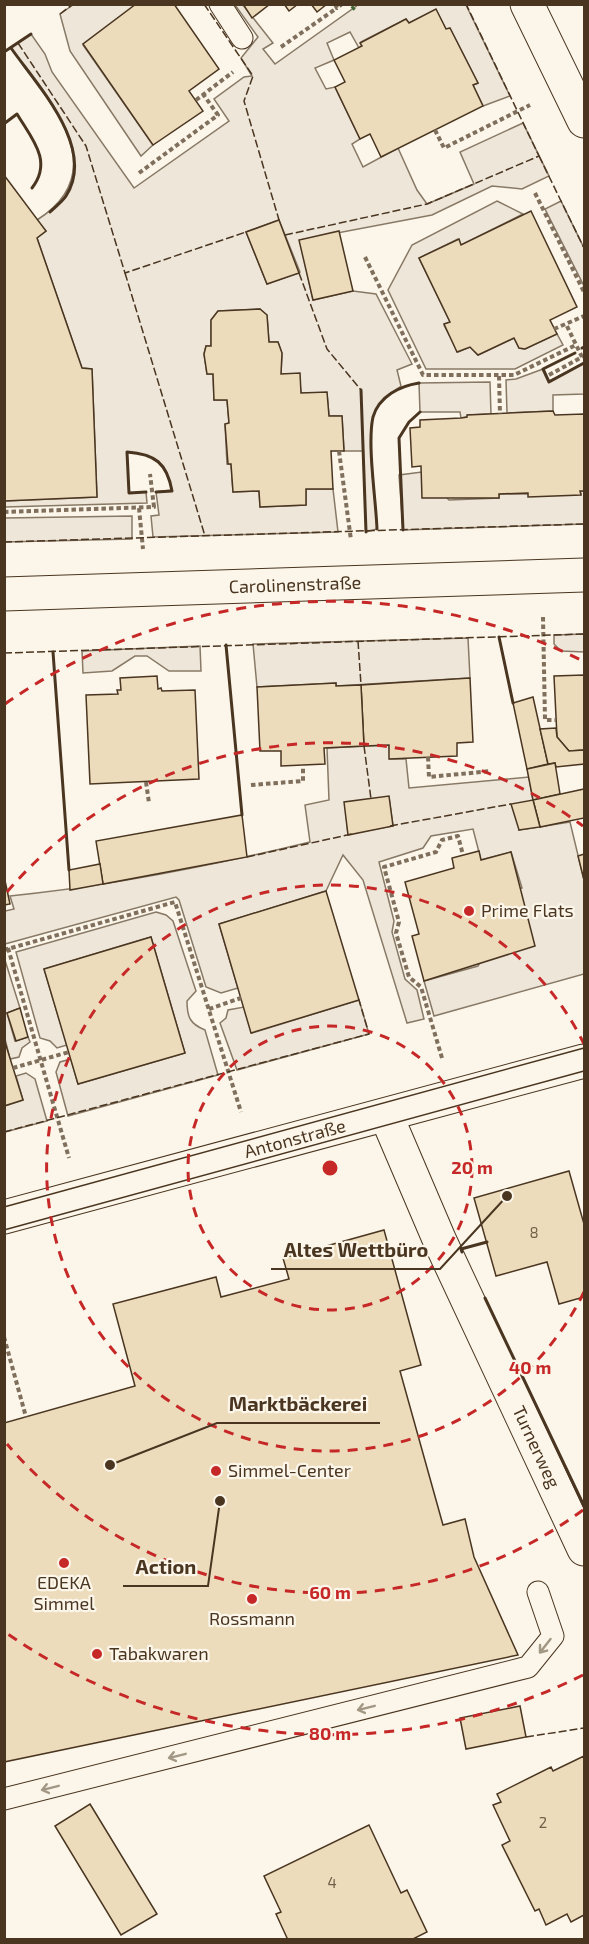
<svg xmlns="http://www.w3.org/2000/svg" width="589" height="1944" font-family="'Exo 2',sans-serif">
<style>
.green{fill:#ede6d9;stroke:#887966;stroke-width:1.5;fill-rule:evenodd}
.building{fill:#ecdcbc;stroke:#4a3520;stroke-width:1.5}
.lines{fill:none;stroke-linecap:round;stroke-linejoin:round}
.service-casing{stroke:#4a3520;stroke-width:23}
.minor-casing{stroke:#4a3520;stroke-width:35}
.primary-casing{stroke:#4a3520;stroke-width:35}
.path{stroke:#7f6f5c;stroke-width:4;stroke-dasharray:4.5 3;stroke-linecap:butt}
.service{stroke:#fbf6e9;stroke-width:21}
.minor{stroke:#fbf6e9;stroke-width:33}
.primary{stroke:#fbf6e9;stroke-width:33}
.tram{stroke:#4a3520;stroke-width:1.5}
.hedge{stroke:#436837;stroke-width:4.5;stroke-dasharray:3 4.5;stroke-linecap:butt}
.fence{stroke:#4a3520;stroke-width:1.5;stroke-dasharray:8 3;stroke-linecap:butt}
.wall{stroke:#4a3520;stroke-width:3}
.oneway{stroke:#a29684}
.ring{fill:none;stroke:#c62828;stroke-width:3;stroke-dasharray:10 8}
.poi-dot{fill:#c62828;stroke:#fbf6e9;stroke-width:2}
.labels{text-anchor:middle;stroke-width:4.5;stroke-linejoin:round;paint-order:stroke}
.number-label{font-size:15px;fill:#725f47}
.street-label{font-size:18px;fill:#4a3520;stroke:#fbf6e9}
.poi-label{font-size:18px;fill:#4a3520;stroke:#fbf6e9;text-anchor:start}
.centre{fill:#c62828;stroke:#fbf6e9;stroke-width:3}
.ring-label{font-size:18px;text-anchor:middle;font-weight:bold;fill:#c62828;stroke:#fbf6e9;stroke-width:4.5;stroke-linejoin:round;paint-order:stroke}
.leader{fill:none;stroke:#4a3520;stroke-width:2}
.callout-dot{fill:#4a3520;stroke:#fbf6e9;stroke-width:2}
.callout-label{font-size:20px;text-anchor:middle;font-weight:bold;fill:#4a3520;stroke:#fbf6e9;stroke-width:4.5;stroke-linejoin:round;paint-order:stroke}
</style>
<rect width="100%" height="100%" fill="#fbf6e9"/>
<g class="green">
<polygon points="73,5 136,5 83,45 153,145 141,156 70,51 60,14"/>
<path d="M235 5H243L273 43 263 49 275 64 358 5H466L510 96 483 106 473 85 478 83 450 28 446 29 436 10 409 23 406 19 361 42 362 46 359 48 350 32 327 43 334 60 315 68 326 89 335 87 360 139 352 144 363 167 398 148 417 190 427 204 474 184 460 152 523 123 549 176 522 189 492 186 432 215 300 240 313 300 353 291 376 294 412 364 397 370 401 386C391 394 377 403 373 417 366 442 376 501 377 529L366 532 363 451H344L342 416H329L327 393H301L299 374H281L282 353 278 342H269L267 315 260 309 218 311 211 320V346H206L204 354 207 374H213L214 400H227L229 423 225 424 227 464H231L233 492 259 491 260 507 306 505V489H333L338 532 153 537 151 516 159 515 156 492 172 490C167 463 155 454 127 452L129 493 146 492 147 503 5 507 4 501 97 497 92 369 82 368 37 238 46 231 37 220C116 170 48 100 11 48L31 34 45 54 52 72 134 188 229 121 214 99 244 77 252 76 241 58 258 37ZM279 220 300 272 267 284 246 232Z"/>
<polygon points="497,201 523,214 461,245 458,239 419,258 450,322 444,325 458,352 470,347 478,355 514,338 519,348 525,349 557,334 563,345 515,369 426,369 388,290 412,245"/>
<polygon points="561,201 584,248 584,286 545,209"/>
<polygon points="584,363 584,394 553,395 553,411 507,413 506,380 516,379 543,369 549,381"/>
<polygon points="490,382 491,414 468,415 467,417 461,418 460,412 420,412 419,383"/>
<polygon points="422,472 449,500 499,498 499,494 581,494 580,491 584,491 584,524 403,530 399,475"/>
<polygon points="132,516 132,539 5,542 5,518"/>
<polygon points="584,634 584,652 561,651 554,644 554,635"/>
<polygon points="468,638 470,678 336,686 336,683 257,687 253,644"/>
<polygon points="200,646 201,671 169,671 147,656 135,656 112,671 83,673 82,651"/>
<path d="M389 745 390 759H406L409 788 529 777 533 800 519 830 570 822 584 880V974L434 1016 424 981 478 966 518 889 522 888 511 852 481 860 473 829 431 836 423 848 379 862 394 921 392 932 405 979 417 990 424 1019 407 1023 363 880 343 855 326 891 219 924 238 988 221 993 206 987 179 900 176 897 5 944V911L14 909 10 896C111 886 211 866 310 842L305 805 329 800 327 748ZM389 797 393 826 348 834 345 803Z"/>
<path d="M156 912 166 915 173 921 196 991 187 1001C187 1017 190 1024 205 1030L218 1075 68 1116 56 1072 60 1062 71 1059 78 1084 185 1053 151 937 44 969 67 1045 57 1048 50 1041 40 1038 16 952Z"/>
<polygon points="4,957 20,1008 7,1013 15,1041 28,1037 30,1042 22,1048 19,1057 10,1059 5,1039"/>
<polygon points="359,1000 369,1034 237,1070 220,1023 226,1018 228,1010 244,1007 252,1033"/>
<polygon points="26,1073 35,1079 47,1121 5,1132 5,1106 23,1100 16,1076"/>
</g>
<g class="building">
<polygon points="136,4 174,4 219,69 189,91 203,111 153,145 83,44"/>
<polygon points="243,4 270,4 252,18"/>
<polygon points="284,4 298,4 289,11"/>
<polygon points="311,4 327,4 317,12"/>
<polygon points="436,9 446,29 450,28 478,83 473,85 483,106 381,157 370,134 360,139 335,87 345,82 334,60 362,46 360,43 406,19 409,23"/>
<polygon points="4,175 46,231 37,238 82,368 92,369 97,497 4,501"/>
<polygon points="531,211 577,307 550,320 557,334 525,349 519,348 514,338 478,355 470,347 457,352 444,324 450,322 419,258 459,239 461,245"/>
<polygon points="279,220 299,273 267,284 246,232"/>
<polygon points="339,231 353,291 313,300 299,240"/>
<polygon points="260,309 267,315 269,342 278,342 282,353 281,374 300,373 301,393 327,392 329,416 342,416 344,451 331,451 333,489 306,489 306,505 260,507 259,491 233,492 231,464 228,464 225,424 229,423 227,400 214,400 213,374 207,374 204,354 206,346 211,346 211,320 218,311"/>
<polygon points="553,411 555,415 584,414 584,491 580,491 581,495 528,497 528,493 499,494 499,498 422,498 421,466 412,467 410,428 420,427 420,420 461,418 467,417 467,415"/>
<polygon points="584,675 584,750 569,751 557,737 554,676"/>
<polygon points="157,676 158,689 161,688 162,691 195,690 199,779 90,784 86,695 118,694 117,690 121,690 120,678"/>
<polygon points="470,678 473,742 457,743 457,756 389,759 389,745 364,746 361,685"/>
<polygon points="336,683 336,686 361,685 364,746 324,748 325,764 281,766 281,751 260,751 257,687"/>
<polygon points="533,697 548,764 527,769 513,703"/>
<polygon points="556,728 557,737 569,751 584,750 584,764 556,767 555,763 548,764 540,729"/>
<polygon points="555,763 560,794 533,800 527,769"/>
<polygon points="584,789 584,818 540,827 533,800"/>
<polygon points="389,796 393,826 348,835 344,802"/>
<polygon points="533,800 540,827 519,830 511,804"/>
<polygon points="242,815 247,857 103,884 96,841"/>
<polygon points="479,851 481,860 511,852 535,946 424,981 412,936 419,934 405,882 454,868 452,858"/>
<polygon points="584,854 584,880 578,856"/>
<polygon points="100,864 103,884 70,890 69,870"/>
<polygon points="4,876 10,904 4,905"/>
<polygon points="326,891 359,1000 251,1033 219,924"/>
<polygon points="151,937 185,1053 78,1084 44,969"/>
<polygon points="20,1008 28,1037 16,1041 7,1013"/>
<polygon points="4,1039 23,1100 4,1106"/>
<polygon points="569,1171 584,1224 584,1297 559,1304 547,1262 496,1276 474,1198"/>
<polygon points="384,1230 421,1365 400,1371 443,1525 465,1519 474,1557 518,1655 4,1762 4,1423 135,1386 113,1304 216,1277 221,1297 289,1279 283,1258"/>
<polygon points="520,1706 526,1737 466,1749 460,1718"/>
<polygon points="584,1756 584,1915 571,1922 567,1914 546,1925 539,1909 535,1911 502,1845 510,1841 493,1805 501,1802 497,1794 551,1767 553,1771"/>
<polygon points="90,1804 157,1914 121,1935 55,1826"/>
<polygon points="369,1825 401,1893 407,1890 427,1932 411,1940 288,1940 276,1914 281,1912 264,1876"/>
</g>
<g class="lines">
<g class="service-casing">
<g id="service">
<polyline points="220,4 242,38"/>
<polyline points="4,1799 528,1667 553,1636 538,1592"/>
</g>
</g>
<g class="minor-casing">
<g id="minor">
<polyline points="527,4 584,121"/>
<polyline points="4,594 584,575"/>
<polyline points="386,1115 439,1239 584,1549"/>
</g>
</g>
<g class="primary-casing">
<polyline id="primary" points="4,1217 584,1061"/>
</g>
<g class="path">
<polyline points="335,4 337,8 342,4"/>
<polyline points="281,47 337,8"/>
<polyline points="4,75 5,75"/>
<polyline points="196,100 233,72"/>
<polyline points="435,130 444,148 530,105"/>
<polyline points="139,173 218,115 203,94"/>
<polyline points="535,193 584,292"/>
<polyline points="365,257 423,375 514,375 576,345"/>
<polyline points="554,329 584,316"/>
<polyline points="549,375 582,357 566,324"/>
<polyline points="499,376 500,414"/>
<polyline points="339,451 351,540"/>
<polyline points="139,508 143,549"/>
<polyline points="4,512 154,507 150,474"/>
<polyline points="543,617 545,720 556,720"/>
<polyline points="428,757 429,777 491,771"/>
<polyline points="146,782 149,803"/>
<polyline points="251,785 303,781 303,765"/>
<polyline points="8,948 69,1158"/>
<polyline points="4,950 175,902 241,1112"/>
<polyline points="209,1009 241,998"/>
<polyline points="442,1058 421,987 409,977 396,933 399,922 384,867 436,852 442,840 458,836 463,855"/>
<polyline points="13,1068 69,1052"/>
<polyline points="4,1337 26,1417"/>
</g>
<use href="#service" class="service"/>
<use href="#minor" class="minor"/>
<use href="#primary" class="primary"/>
<g class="tram">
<polyline points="4,1207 584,1048"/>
<polyline points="4,1230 584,1071"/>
</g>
<polyline class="hedge" points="352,9 358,4"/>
<g class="fence">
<polyline points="204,4 253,76 244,101 279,220"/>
<polyline points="60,14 73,4"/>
<polyline points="18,43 86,146 125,273 246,232"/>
<polyline points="539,156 584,248"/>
<polyline points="285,235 427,204 539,156 466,4"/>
<polyline points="125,273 205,536"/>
<polyline points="299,273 327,349 361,390"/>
<polyline points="4,542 584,524"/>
<polyline points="358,641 361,685"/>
<polyline points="4,653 584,634"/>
<polyline points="364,746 371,799"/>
<polyline points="390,826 511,804"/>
<polyline points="247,857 352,834"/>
<polyline points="4,1132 369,1034 359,1000"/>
<polyline points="526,1737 584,1728"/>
</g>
<g class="wall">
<path d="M11 48C37 85 97 148 66 196 62 202 55 207 50 212"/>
<polyline points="4,52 31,34"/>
<path d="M5 123 17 114C32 139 53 161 32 188"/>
<polyline points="582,348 584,347"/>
<polyline points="575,353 543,369 549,382 584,363"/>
<polyline points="361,390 366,532"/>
<path d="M146 492 129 493 127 452C155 454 167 463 172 491L156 492"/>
<path d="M377 529C376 500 367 444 373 417 379 396 400 386 419 383"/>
<polyline points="403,530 399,438 409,422 420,412"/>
<polyline points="499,637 513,703"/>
<polyline points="226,645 242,815"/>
<polyline points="53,652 69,870"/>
<polyline points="462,1252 461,1249 487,1242"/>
<polyline points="485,1298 584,1506"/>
</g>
</g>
<defs><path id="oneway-shaft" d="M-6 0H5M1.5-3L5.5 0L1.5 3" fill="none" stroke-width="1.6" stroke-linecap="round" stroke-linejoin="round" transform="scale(1.5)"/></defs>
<g class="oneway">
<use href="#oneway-shaft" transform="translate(545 1646) rotate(128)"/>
<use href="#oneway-shaft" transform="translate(366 1708) rotate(166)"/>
<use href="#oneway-shaft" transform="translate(177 1756) rotate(166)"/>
<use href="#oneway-shaft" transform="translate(50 1788) rotate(166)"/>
</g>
<g class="ring">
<circle cx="330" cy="1168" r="142"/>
<path d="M584 1292A283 283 0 1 1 584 1044"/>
<path d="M583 1510A425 425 0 0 1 7 1444M7 892A425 425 0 0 1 583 826"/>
<path d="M583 1675A566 566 0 0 1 5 1632M5 704A566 566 0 0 1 583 661"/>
</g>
<g class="poi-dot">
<circle cx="469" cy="911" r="6"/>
<circle cx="216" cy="1471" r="6"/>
<circle cx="64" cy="1563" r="6"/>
<circle cx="252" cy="1599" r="6"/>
<circle cx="97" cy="1654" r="6"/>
</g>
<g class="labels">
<g class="number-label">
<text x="534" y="1238">8</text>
<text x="543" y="1828">2</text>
<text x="332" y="1888">4</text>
</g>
<g class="street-label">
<text transform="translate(295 585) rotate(-2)" y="6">Carolinenstraße</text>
<text transform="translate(295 1139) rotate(-15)" y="6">Antonstraße</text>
<text transform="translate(536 1447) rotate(65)" y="6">Turnerweg</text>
</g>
<g class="poi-label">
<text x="481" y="917">Prime Flats</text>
<text x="228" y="1477">Simmel-Center</text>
<text x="64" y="1589" text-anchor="middle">EDEKA<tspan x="64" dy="21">Simmel</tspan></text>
<text x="252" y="1625" text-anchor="middle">Rossmann</text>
<text x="109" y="1660">Tabakwaren</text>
</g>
</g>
<circle cx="330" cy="1168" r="9" class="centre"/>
<g class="ring-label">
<text x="472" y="1174">20 m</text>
<text x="530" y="1374">40 m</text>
<text x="330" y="1599">60 m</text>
<text x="330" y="1740">80 m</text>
</g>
<path class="leader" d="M507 1196L440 1269H271M110 1465L217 1423H380M220 1501L208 1586H123"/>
<g class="callout-dot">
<circle cx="507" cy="1196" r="6"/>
<circle cx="110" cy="1465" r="6"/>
<circle cx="220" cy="1501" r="6"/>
</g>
<g class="callout-label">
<text x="356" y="1257">Altes Wettbüro</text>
<text x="298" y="1411">Marktbäckerei</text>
<text x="166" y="1574">Action</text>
</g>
<rect width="589" height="1944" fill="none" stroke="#4a3520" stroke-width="12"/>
</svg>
